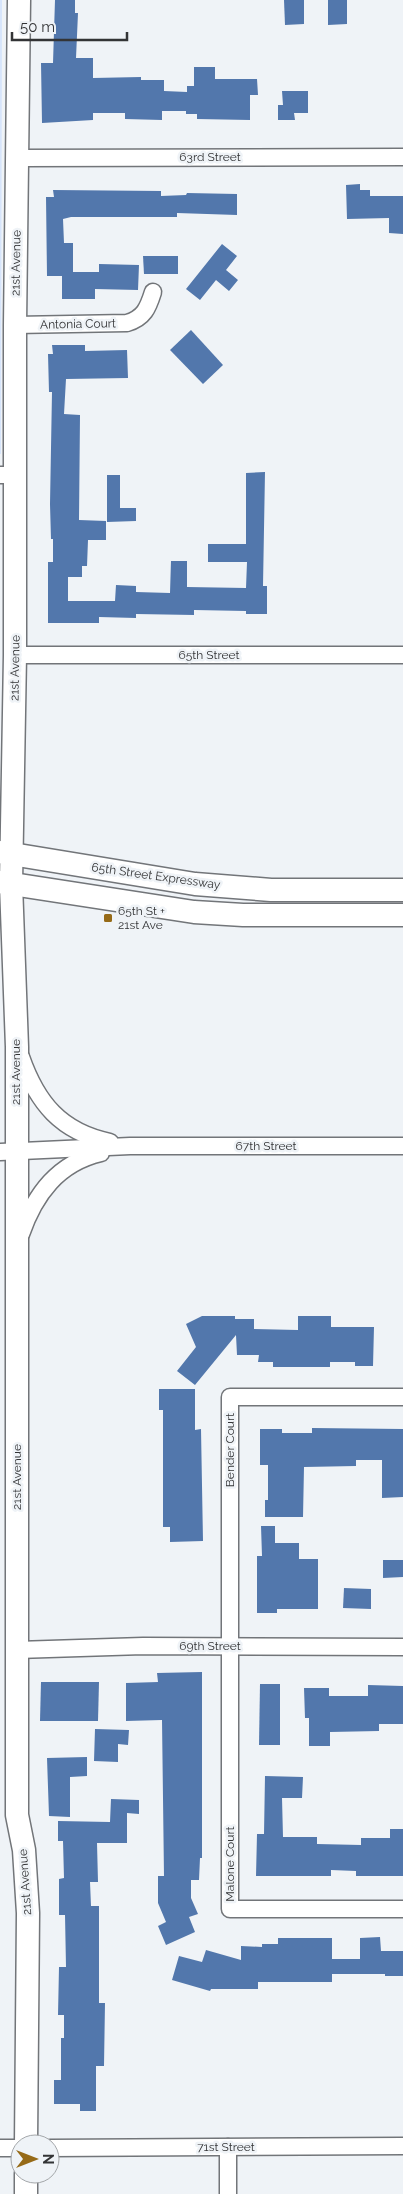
<svg xmlns="http://www.w3.org/2000/svg" width="403" height="2194" font-family="Raleway,sans-serif">
<style>
.green{fill:#d7e5fb}
.building{fill:#5277ac}
.lines{fill:none;stroke-linecap:round;stroke-linejoin:round}
.street-casing{stroke:#727579;stroke-width:19}
.secondary-casing{stroke:#727579;stroke-width:25}
.street{stroke:#fff;stroke-width:16}
.secondary{stroke:#fff;stroke-width:22}
.poi-dot{fill:#966a17;stroke:#eff3f7;stroke-width:2}
.labels{text-anchor:middle;stroke-width:5;stroke-linejoin:round;paint-order:stroke}
.street-label{font-size:12px;fill:#333436;stroke:#eff3f7}
.poi-label{font-size:12px;fill:#333436;stroke:#eff3f7;text-anchor:start}
</style>
<rect width="100%" height="100%" fill="#eff3f7"/>
<polygon class="green" points="0,0 2,0 1,454 0,454"/>
<g class="building">
<polygon points="55,0 75,0 75,13 78,13 76,58 93,58 93,78 141,77 141,80 164,80 164,91 187,92 187,86 194,86 194,67 215,67 215,79 257,79 258,95 250,95 250,120 197,119 197,114 186,114 186,111 162,111 162,120 125,119 125,113 93,113 93,120 42,123 41,63 53,63"/>
<polygon points="284,0 304,0 304,24 285,25"/>
<polygon points="328,0 347,0 347,24 328,25"/>
<polygon points="282,91 308,91 308,113 294,113 295,120 278,120 278,105 283,105"/>
<polygon points="360,184 360,190 370,190 370,196 403,196 403,234 389,233 389,218 347,219 346,185"/>
<polygon points="53,190 161,191 161,196 186,195 187,193 237,194 237,215 177,213 177,217 71,217 63,219 64,243 73,243 73,272 99,272 99,264 139,265 138,290 95,289 95,299 62,299 62,276 47,276 46,197 54,197"/>
<polygon points="222,244 237,256 226,270 238,280 229,291 216,280 200,300 186,289"/>
<polygon points="143,256 178,256 178,274 144,274"/>
<polygon points="191,330 223,365 203,384 170,350"/>
<polygon points="52,345 85,345 85,351 127,350 128,378 66,379 64,414 80,415 79,520 106,521 106,540 88,540 87,566 82,566 82,577 68,577 68,601 115,601 116,585 136,586 136,592 170,593 171,561 187,561 187,587 246,588 247,562 208,562 208,544 246,544 246,473 265,472 263,586 267,586 267,614 246,614 246,611 194,610 194,615 136,614 136,618 99,617 99,623 48,623 48,562 53,562 53,539 51,539 50,504 52,392 49,392 48,354 53,354"/>
<polygon points="107,475 120,475 120,508 136,508 136,521 107,522"/>
<polygon points="202,1316 235,1316 235,1319 254,1319 254,1329 298,1330 298,1316 331,1316 331,1327 374,1327 373,1366 355,1366 355,1362 330,1362 330,1367 273,1367 273,1362 258,1362 259,1355 237,1355 236,1335 195,1385 177,1371 196,1347 186,1324"/>
<polygon points="159,1389 195,1389 195,1430 201,1429 203,1541 170,1542 170,1527 163,1527 163,1410 159,1410"/>
<polygon points="312,1428 403,1429 403,1497 382,1498 382,1460 356,1460 356,1466 304,1467 303,1517 265,1517 265,1500 268,1500 268,1465 260,1465 260,1429 282,1429 282,1433 312,1433"/>
<polygon points="261,1526 275,1526 275,1543 299,1543 299,1559 318,1559 318,1609 277,1609 277,1613 257,1613 257,1556 262,1556"/>
<polygon points="383,1560 403,1560 403,1577 383,1578"/>
<polygon points="344,1588 371,1589 371,1609 343,1608"/>
<polygon points="202,1672 202,1858 200,1858 199,1880 191,1880 191,1898 198,1914 189,1917 195,1932 166,1945 158,1926 166,1922 158,1903 158,1876 164,1876 162,1720 126,1721 126,1683 158,1682 157,1673"/>
<polygon points="41,1682 99,1682 98,1721 40,1721"/>
<polygon points="260,1684 280,1684 280,1745 259,1745"/>
<polygon points="368,1685 403,1686 403,1724 379,1724 379,1731 330,1732 330,1746 309,1746 309,1718 305,1718 304,1688 329,1688 329,1696 368,1696"/>
<polygon points="95,1729 129,1730 128,1745 118,1744 118,1762 94,1761"/>
<polygon points="87,1757 87,1776 70,1777 70,1817 49,1816 47,1758"/>
<polygon points="265,1776 303,1777 302,1798 282,1798 283,1837 317,1837 317,1844 361,1845 361,1838 390,1838 390,1829 403,1829 403,1876 356,1876 356,1871 331,1870 331,1876 256,1876 257,1834 264,1834"/>
<polygon points="111,1799 139,1800 139,1814 127,1813 127,1843 97,1843 98,1882 90,1882 91,1906 99,1906 99,2003 105,2003 104,2066 96,2066 96,2111 80,2111 80,2104 54,2104 54,2080 61,2080 61,2038 64,2038 64,2015 58,2015 59,1967 66,1967 65,1915 59,1915 59,1879 64,1878 63,1841 58,1841 58,1821 110,1822"/>
<polygon points="380,1937 381,1951 403,1951 403,1976 385,1976 385,1974 332,1974 332,1982 258,1982 258,1989 211,1989 210,1991 172,1980 179,1956 202,1962 206,1950 241,1960 241,1946 262,1947 262,1944 278,1944 278,1938 332,1938 332,1959 360,1959 360,1938"/>
</g>
<g class="lines">
<g class="street-casing">
<g id="street">
<polyline points="17,158 403,157"/>
<path d="M15 325 127 323C144 318 148 308 153 292"/>
<polyline points="0,475 15,475"/>
<polyline points="15,655 403,655"/>
<path d="M21 1057C37 1103 61 1132 110 1142"/>
<polyline points="0,1152 130,1146 403,1146"/>
<path d="M21 1234C35 1194 58 1163 101 1153"/>
<polyline points="403,1397 230,1397 230,1909 403,1909"/>
<polyline points="17,1650 143,1646 403,1647"/>
<polyline points="0,2148 20,2148"/>
<polyline points="50,2148 403,2146"/>
<polyline points="228,2194 228,2147"/>
</g>
</g>
<g class="secondary-casing">
<g id="secondary">
<polyline points="19,0 15,325 15,655 11,884 17,1047 17,1815 24,1850 28,1913 26,2144"/>
<polyline points="0,852 195,884 271,890 403,890"/>
<polyline points="0,882 194,912 243,915 403,915"/>
<polyline points="26,2194 26,2174"/>
</g>
</g>
<use href="#street" class="street"/>
<use href="#secondary" class="secondary"/>
</g>
<rect class="poi-dot" x="103" y="913" width="10" height="10" rx="2.5"/>
<g class="labels">
<g class="street-label">
<text x="210" y="161">63rd Street</text>
<text transform="translate(16 263) rotate(-89)" y="4">21st Avenue</text>
<text transform="translate(78 324) rotate(-1)" y="4">Antonia Court</text>
<text x="209" y="659">65th Street</text>
<text transform="translate(15 668) rotate(-89)" y="4">21st Avenue</text>
<text transform="translate(156 876) rotate(8)" y="4">65th Street Expressway</text>
<text transform="translate(16 1072) rotate(-90)" y="4">21st Avenue</text>
<text x="266" y="1150">67th Street</text>
<text transform="translate(230 1450) rotate(-90)" y="4">Bender Court</text>
<text transform="translate(17 1477) rotate(-90)" y="4">21st Avenue</text>
<text x="210" y="1650">69th Street</text>
<text transform="translate(230 1864) rotate(-90)" y="4">Malone Court</text>
<text transform="translate(25 1882) rotate(-94)" y="4">21st Avenue</text>
<text x="226" y="2151">71st Street</text>
</g>
<g class="poi-label">
<text x="118" y="915">65th St +<tspan x="118" dy="14">21st Ave</tspan></text>
</g>
</g>
<g transform="translate(35 2159) rotate(90)"><circle r="24" fill="#eff3f7" stroke="#a4a7aa"/>
<path d="M0-4L9 19L0 12L-9 19Z" fill="#966a17"/>
<text y="-8" font-size="14" font-weight="bold" text-anchor="middle" fill="#333436">N</text>
</g>
<path d="M12 32v8h115v-8" fill="none" stroke="#333436" stroke-width="2.5"/>
<text x="20" y="32" font-size="15" fill="#333436" stroke="#eff3f7" stroke-width="4" paint-order="stroke">50 m</text>
</svg>
